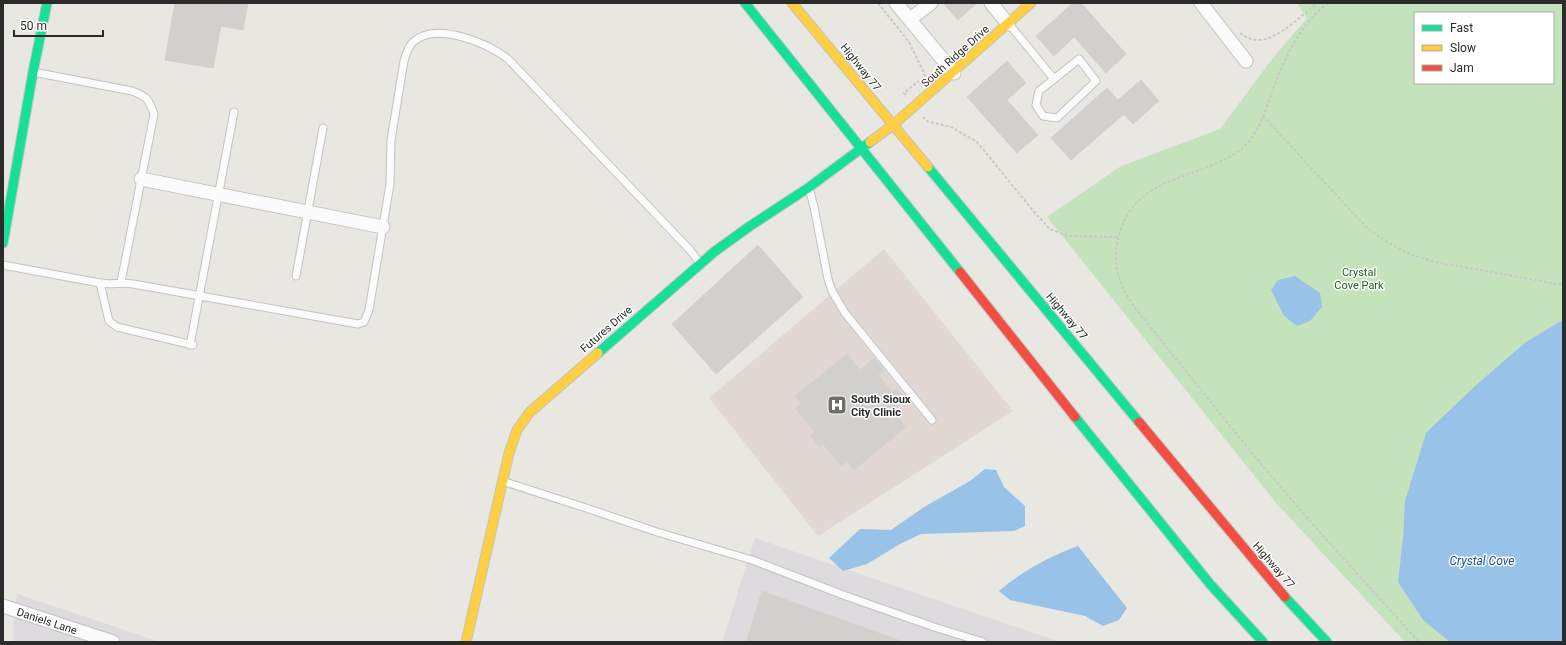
<svg xmlns="http://www.w3.org/2000/svg" width="1566" height="645" font-family="Roboto,sans-serif">
<style>
.industrial{fill:#dddbdd}
.medical{fill:#e2d8d3}
.green{fill:#c4e3bc;fill-rule:evenodd}
.water{fill:#98c2e7}
.building{fill:#d1d0cd;stroke:#d3d2cd}
.lines{fill:none;stroke-linecap:round;stroke-linejoin:round}
.lane-casing{stroke:#c2c2c2;stroke-width:9}
.street-casing{stroke:#c2c2c2;stroke-width:15}
.fast-casing{stroke:#c2c2c2;stroke-width:11}
.slow-casing{stroke:#c2c2c2;stroke-width:11}
.jam-casing{stroke:#c2c2c2;stroke-width:11}
.path{stroke:#c8c8c7;stroke-width:2;stroke-dasharray:3 2;stroke-linecap:butt}
.lane{stroke:#fcfbfb;stroke-width:7}
.street{stroke:#fcfbfb;stroke-width:13}
.fast{stroke:#16e098;stroke-width:9}
.slow{stroke:#ffcf43;stroke-width:9}
.jam{stroke:#f24e42;stroke-width:9}
.labels{text-anchor:middle;stroke-width:3;stroke-linejoin:round;paint-order:stroke}
.street-label{font-size:11px;fill:#2b2b2b;stroke:#fff}
.park-label{font-size:11px;fill:#1e651e;stroke:#fff}
.poi-label{font-size:11px;font-weight:bold;fill:#2b2b2b;stroke:#fff;text-anchor:start}
.water-label{font-size:12px;font-style:italic;fill:#144e95;stroke:#fff}
</style>
<rect width="100%" height="100%" fill="#e8e7e2"/>
<g class="industrial">
<polygon points="755,538 1060,642 722,642"/>
<polygon points="17,594 160,642 14,642 13,630"/>
</g>
<polygon class="medical" points="884,249 1013,411 818,536 709,398"/>
<path class="green" d="M1297 3H1563V642H1405L1277 504 1047 217 1121 166 1220 129 1272 59 1307 18ZM1415 13H1553V83H1415Z"/>
<g class="water">
<polygon points="1295,276 1320,293 1322,307 1310,321 1297,326 1284,316 1271,290 1278,280"/>
<polygon points="1561,321 1563,321 1563,642 1450,642 1423,620 1398,582 1403,538 1405,501 1426,433 1475,386 1526,342"/>
<polygon points="985,469 996,470 1004,487 1025,506 1025,526 1014,531 921,534 900,544 867,564 843,571 829,558 860,529 891,530 924,507 970,481"/>
<path d="M1078 546 1127 608 1119 620 1103 626 1085 616 1010 600 999 591C1021 572 1050 556 1078 546Z"/>
</g>
<g class="building">
<polygon points="175,3 248,3 243,30 221,26 213,68 165,60"/>
<polygon points="943,3 977,3 958,20"/>
<polygon points="1073,3 1081,3 1126,54 1106,73 1074,37 1054,56 1036,36"/>
<polygon points="1007,61 1026,83 1007,100 1038,135 1017,153 967,97"/>
<polygon points="1141,80 1159,101 1133,124 1124,114 1071,160 1051,138 1107,88 1118,100"/>
<polygon points="758,245 803,297 716,374 672,324"/>
<polygon points="847,354 860,370 874,358 884,370 878,375 892,392 897,389 906,399 892,411 906,427 854,470 847,462 841,466 823,444 820,447 810,435 815,432 795,408 801,403 795,396"/>
<polygon points="762,591 901,641 900,642 746,642"/>
</g>
<g class="lines">
<g class="lane-casing">
<g id="lane">
<polyline points="1009,24 1054,79"/>
<polygon points="1079,59 1096,81 1057,118 1043,116 1036,105 1039,91"/>
<path d="M33 72 132 91C146 96 149 99 154 114L121 282"/>
<polyline points="809,188 814,207 828,279 832,291 845,313 932,420"/>
<path d="M3 265 100 283C111 285 122 282 133 284L358 324 364 322 369 310 390 184 391 140 404 61C406 54 408 47 413 42 436 21 487 43 508 59L689 249 700 263"/>
<polyline points="296,276 323,128"/>
<polyline points="100,283 109,321 117,327 193,345"/>
<polyline points="190,345 234,112"/>
<polyline points="502,481 583,507 657,532 752,560 846,596 934,627 983,642"/>
</g>
</g>
<g class="street-casing">
<g id="street">
<polyline points="896,3 954,73"/>
<polyline points="991,3 1008,24"/>
<polyline points="1201,3 1246,61"/>
<polyline points="910,19 931,3"/>
<polyline points="141,179 383,227"/>
<polyline points="3,606 113,642"/>
</g>
</g>
<g class="fast-casing">
<g id="fast">
<polyline points="745,3 960,272"/>
<polyline points="928,167 1139,422"/>
<polyline points="3,243 33,72 47,3"/>
<polyline points="598,353 714,252 750,226 808,188 870,142"/>
<polyline points="1075,417 1210,584 1263,642"/>
<polyline points="1285,597 1327,642"/>
</g>
</g>
<g class="slow-casing">
<g id="slow">
<polyline points="792,3 928,167"/>
<polyline points="870,142 893,125 1031,3"/>
<polyline points="466,642 509,453 517,430 530,412 598,353"/>
</g>
</g>
<g class="jam-casing">
<g id="jam">
<polyline points="960,272 1075,417"/>
<polyline points="1139,422 1285,597"/>
</g>
</g>
<g class="path">
<polyline points="878,3 909,42 925,75 923,77"/>
<path d="M1328 3C1301 23 1285 57 1273 89 1267 106 1262 124 1251 139 1242 151 1230 157 1217 163 1177 181 1135 184 1120 232 1111 261 1117 279 1132 304L1255 457 1318 530 1419 642"/>
<path d="M1240 33C1245 36 1251 40 1257 40 1277 41 1302 15 1317 3"/>
<polyline points="906,95 904,93 919,81"/>
<polyline points="1263,116 1367,228 1387,242 1412,255 1436,262 1563,285"/>
<polyline points="923,117 926,121 951,127 977,142 1035,213 1050,229 1067,236 1118,237"/>
</g>
<use href="#lane" class="lane"/>
<use href="#street" class="street"/>
<use href="#fast" class="fast"/>
<use href="#slow" class="slow"/>
<use href="#jam" class="jam"/>
</g>
<defs>
<g id="hospital-square" transform="scale(1)"><rect x="-9" y="-9" width="18" height="18" rx="4" fill="#6d6d6b" stroke="#fff"/><path d="M-5-5h3v3.5h4V-5h3V5h-3V1.5h-4V5h-3Z" fill="#fff"/></g>
</defs>
<g fill-rule="evenodd">
<use href="#hospital-square" x="837" y="405"/>
</g>
<g class="labels">
<g class="street-label">
<text transform="translate(955 56) rotate(-42)" y="4">South Ridge Drive</text>
<text transform="translate(861 67) rotate(51)" y="4">Highway 77</text>
<text transform="translate(1067 316) rotate(50)" y="4">Highway 77</text>
<text transform="translate(606 329) rotate(-41)" y="4">Futures Drive</text>
<text transform="translate(1274 565) rotate(49)" y="4">Highway 77</text>
<text transform="translate(47 621) rotate(18)" y="4">Daniels Lane</text>
</g>
<g class="park-label">
<text x="1359" y="276">Crystal<tspan x="1359" dy="13">Cove Park</tspan></text>
</g>
<g class="poi-label">
<text x="851" y="403">South Sioux<tspan x="851" dy="13">City Clinic</tspan></text>
</g>
<g class="water-label">
<text x="1482" y="565">Crystal Cove</text>
</g>
</g>
<rect width="1566" height="645" fill="none" stroke="#2b2b2b" stroke-width="8"/>
<rect x="1414" y="12" width="140" height="72" fill="#ffffff" stroke="#aaaaaa"/>
<rect x="1422" y="25" width="20" height="6" fill="#16e098" stroke="#aaaaaa"/>
<text x="1450" y="32" font-size="12" fill="#2b2b2b">Fast</text>
<rect x="1422" y="45" width="20" height="6" fill="#ffcf43" stroke="#aaaaaa"/>
<text x="1450" y="52" font-size="12" fill="#2b2b2b">Slow</text>
<rect x="1422" y="65" width="20" height="6" fill="#f24e42" stroke="#aaaaaa"/>
<text x="1450" y="72" font-size="12" fill="#2b2b2b">Jam</text>
<path d="M14 30v6h89v-6" fill="none" stroke="#2b2b2b" stroke-width="2"/>
<text x="20" y="30" font-size="12" fill="#2b2b2b" stroke="#ffffff" stroke-width="3" paint-order="stroke">50 m</text>
</svg>
